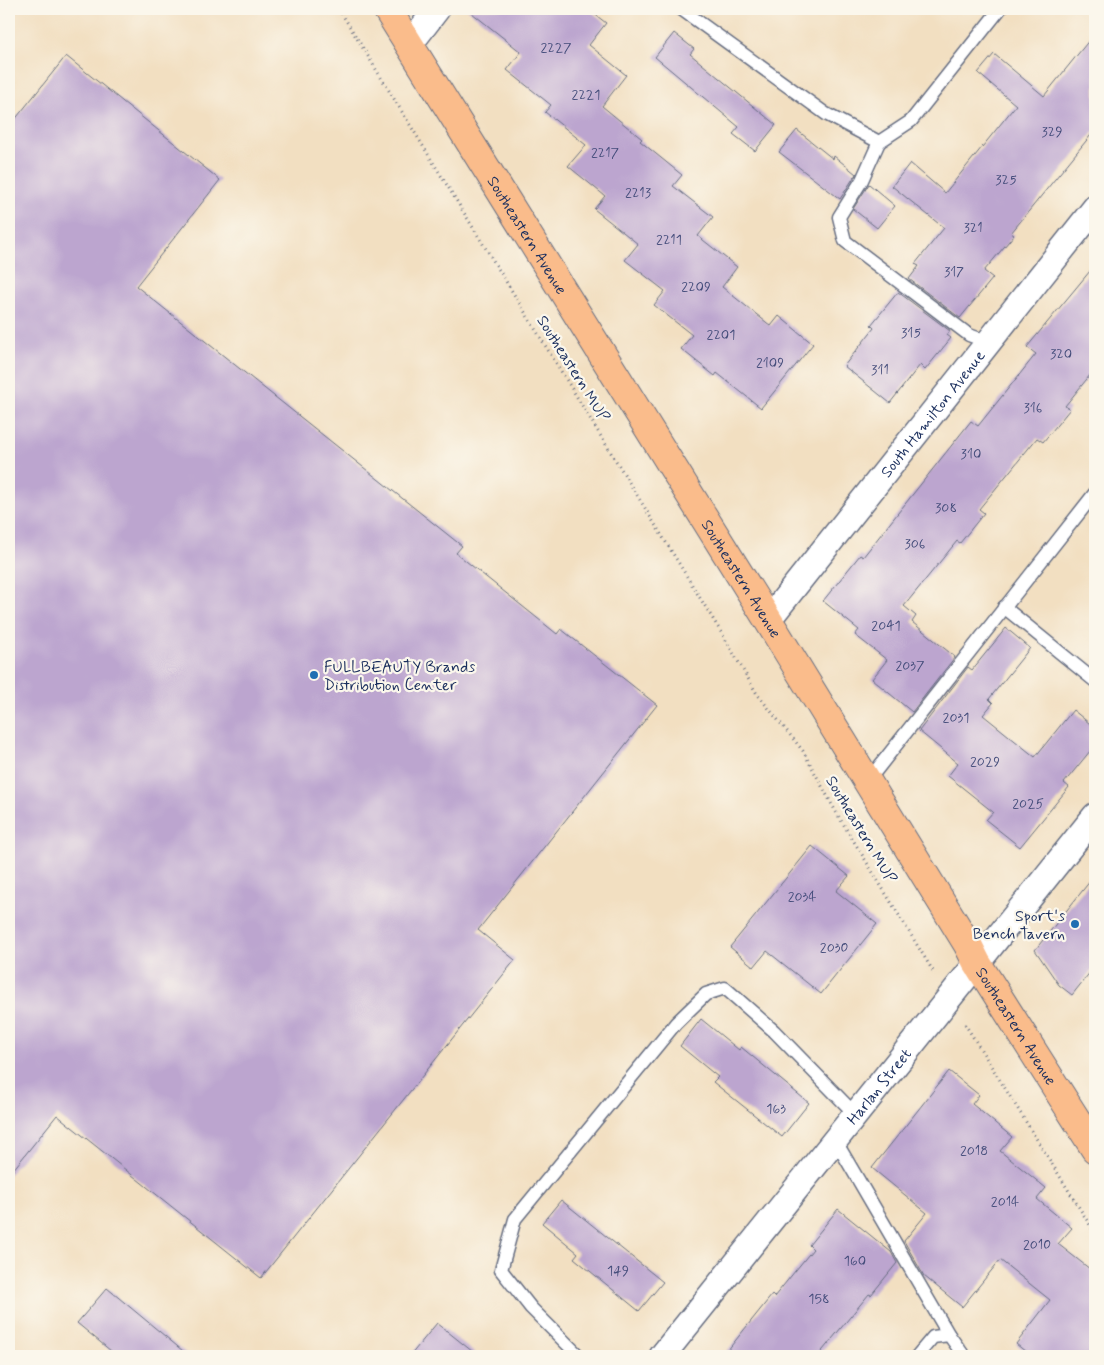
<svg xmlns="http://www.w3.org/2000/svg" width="1104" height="1365" font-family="Mynerve,sans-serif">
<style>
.building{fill:#bca5cf}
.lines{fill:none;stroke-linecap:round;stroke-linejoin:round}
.lane-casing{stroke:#666d81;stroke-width:15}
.street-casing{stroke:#666d81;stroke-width:28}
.primary-casing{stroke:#666d81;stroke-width:30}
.path{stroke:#666d81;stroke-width:3;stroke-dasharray:1 4;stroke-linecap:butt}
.lane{stroke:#fff;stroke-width:12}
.street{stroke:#fff;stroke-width:25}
.primary{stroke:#fabc8b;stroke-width:28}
.poi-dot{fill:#1f6fb2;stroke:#fbf7ec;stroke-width:2}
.labels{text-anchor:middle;stroke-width:4.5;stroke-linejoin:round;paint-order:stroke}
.number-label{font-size:14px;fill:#434c7a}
.street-label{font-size:16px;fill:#1b2f5e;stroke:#fbf7ec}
.poi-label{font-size:16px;fill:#1b2f5e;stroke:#fbf7ec;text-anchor:start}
</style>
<rect width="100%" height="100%" fill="#fbf7ec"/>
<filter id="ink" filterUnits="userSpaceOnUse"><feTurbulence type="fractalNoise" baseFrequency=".02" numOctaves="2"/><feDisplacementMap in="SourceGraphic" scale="10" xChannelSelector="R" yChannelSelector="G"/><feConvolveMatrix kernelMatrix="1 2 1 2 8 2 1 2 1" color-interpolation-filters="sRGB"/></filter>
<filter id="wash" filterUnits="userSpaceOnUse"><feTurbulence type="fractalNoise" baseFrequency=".0096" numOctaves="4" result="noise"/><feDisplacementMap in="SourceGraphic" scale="20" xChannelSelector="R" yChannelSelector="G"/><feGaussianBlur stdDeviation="1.12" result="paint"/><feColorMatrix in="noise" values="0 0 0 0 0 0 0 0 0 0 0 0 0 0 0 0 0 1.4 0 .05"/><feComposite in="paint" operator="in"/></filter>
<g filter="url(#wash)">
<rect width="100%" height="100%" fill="#f2dfc1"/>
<g id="blocks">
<g class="building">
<polygon points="467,9 588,9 606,23 589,45 626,75 602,106 642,139 640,141 682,175 673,186 713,217 698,236 737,267 722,287 771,326 779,316 813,344 761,408 717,373 715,376 681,349 692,335 654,305 665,291 625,260 638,244 594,209 605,196 568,166 586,145 545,112 551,105 507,70 521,52"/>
<polygon points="674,33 694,49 690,54 776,125 755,151 733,134 739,127 655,57"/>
<polygon points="1095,33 1095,130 1011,233 1014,235 984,271 993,278 960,318 909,279 919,266 915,264 944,228 892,186 910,163 945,193 1016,105 978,73 994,54 1044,96"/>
<polygon points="66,56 220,180 136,286 462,546 456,553 557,634 561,629 657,705 478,930 515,960 261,1278 57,1115 9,1175 9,127"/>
<polygon points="797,130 833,159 834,156 856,174 840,199 779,152"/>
<polygon points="869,184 895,206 877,228 853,209"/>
<polygon points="1095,265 1095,369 1065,406 1070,409 1043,442 1037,438 979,509 984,513 960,543 957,541 904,606 916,616 912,622 955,657 912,712 872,679 887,660 855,635 859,630 823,601 860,555 863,557 971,421 978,426 1036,354 1027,347"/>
<polygon points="898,292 950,331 947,335 951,338 925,370 920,365 890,403 844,366 874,328 871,325"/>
<polygon points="1006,628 1030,648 989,699 993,703 983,715 1035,757 1073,710 1095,728 1095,745 1064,783 1069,787 1020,847 986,820 993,812 948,776 958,763 919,731 968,667 972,670"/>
<polygon points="812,846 849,876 836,891 877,924 821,994 767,951 754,967 730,947"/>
<polygon points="1095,875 1095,966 1072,995 1059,985 1035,950"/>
<polygon points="701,1019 739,1050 741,1047 809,1103 782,1137 713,1082 718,1077 680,1046"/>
<polygon points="949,1071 979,1095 972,1104 1012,1137 1000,1151 1046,1188 1037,1199 1072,1228 1058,1244 1095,1273 1095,1356 1031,1356 1016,1344 1050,1300 1000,1260 962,1307 924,1276 904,1241 927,1213 872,1168"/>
<polygon points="561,1200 663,1282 639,1311 574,1258 578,1253 542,1223"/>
<polygon points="838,1209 891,1252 897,1263 871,1295 869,1294 818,1356 723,1356 772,1295 774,1297 813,1249 809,1245"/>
<polygon points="107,1288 189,1356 117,1356 77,1323"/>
<polygon points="437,1323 478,1356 410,1356"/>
</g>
</g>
</g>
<g filter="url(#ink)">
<use href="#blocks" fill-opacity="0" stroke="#666d81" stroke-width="1"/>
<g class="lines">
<g class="lane-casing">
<g id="lane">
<polyline points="681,9 826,114 879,142 911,121 1000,9"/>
<polyline points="879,142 862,180 839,217 845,241 969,335 988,342"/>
<polyline points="1004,607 1095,681"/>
<polyline points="867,782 1095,493"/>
<polyline points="835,1140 949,1335"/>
<polyline points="579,1356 531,1308 501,1270 515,1219 676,1023 706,994 725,988 774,1031 856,1115"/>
<polyline points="917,1356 933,1337 949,1335 964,1356"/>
</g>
</g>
<g class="street-casing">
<g id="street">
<polyline points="410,44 437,9"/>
<path id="s1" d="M768 620 1095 208"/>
<path id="s2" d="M662 1356 1095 816"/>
</g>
</g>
<g class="primary-casing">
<g id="primary">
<path id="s3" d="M387 9 768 620 968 945 977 963 1095 1149"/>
</g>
</g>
<g class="path">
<polyline points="339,9 724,637 757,694 803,751 836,812 933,971"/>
<polyline points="965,1024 1095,1233"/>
</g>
<use href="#lane" class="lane"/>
<use href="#street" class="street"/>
<use href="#primary" class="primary"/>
</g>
</g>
<g class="poi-dot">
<circle cx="314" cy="675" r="5"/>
<circle cx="1075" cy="924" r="5"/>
</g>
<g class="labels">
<g class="number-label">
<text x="556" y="52">2227</text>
<text x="586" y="99">2221</text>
<text x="1052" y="136">329</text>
<text x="605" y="157">2217</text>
<text x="1006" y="184">325</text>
<text x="638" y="197">2213</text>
<text x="973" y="232">321</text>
<text x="669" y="244">2211</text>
<text x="954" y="276">317</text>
<text x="696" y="291">2209</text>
<text x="911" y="337">315</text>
<text x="721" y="339">2201</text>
<text x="1061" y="358">320</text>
<text x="770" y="367">2109</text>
<text x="880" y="374">311</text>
<text x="1033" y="412">316</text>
<text x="971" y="458">310</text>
<text x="946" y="512">308</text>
<text x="915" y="548">306</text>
<text x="886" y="630">2041</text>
<text x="910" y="670">2037</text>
<text x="956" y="722">2031</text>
<text x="985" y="766">2029</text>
<text x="1028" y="808">2025</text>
<text x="802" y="901">2034</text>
<text x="834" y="952">2030</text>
<text x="776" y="1113">163</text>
<text x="974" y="1155">2018</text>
<text x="1005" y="1206">2014</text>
<text x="1037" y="1249">2010</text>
<text x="855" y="1265">160</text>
<text x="618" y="1275">149</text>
<text x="819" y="1303">158</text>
</g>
<g class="street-label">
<text dy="6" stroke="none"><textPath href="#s3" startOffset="266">Southeastern Avenue</textPath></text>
<text transform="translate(574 368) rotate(58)" y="6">Southeastern MUP</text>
<text dy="6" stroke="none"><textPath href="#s1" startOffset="264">South Hamilton Avenue</textPath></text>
<text dy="6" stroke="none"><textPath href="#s3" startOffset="671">Southeastern Avenue</textPath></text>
<text transform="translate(862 829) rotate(59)" y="6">Southeastern MUP</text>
<text dy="6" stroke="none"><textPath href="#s3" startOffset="1196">Southeastern Avenue</textPath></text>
<text dy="6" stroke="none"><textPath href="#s2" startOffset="346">Harlan Street</textPath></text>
</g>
<g class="poi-label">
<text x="324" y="672">FULLBEAUTY Brands<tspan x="324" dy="18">Distribution Center</tspan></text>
<text x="1065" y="921" text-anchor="end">Sport's<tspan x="1065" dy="18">Bench Tavern</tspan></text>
</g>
</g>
<rect width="1104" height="1365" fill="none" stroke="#fbf7ec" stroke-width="30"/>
</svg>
